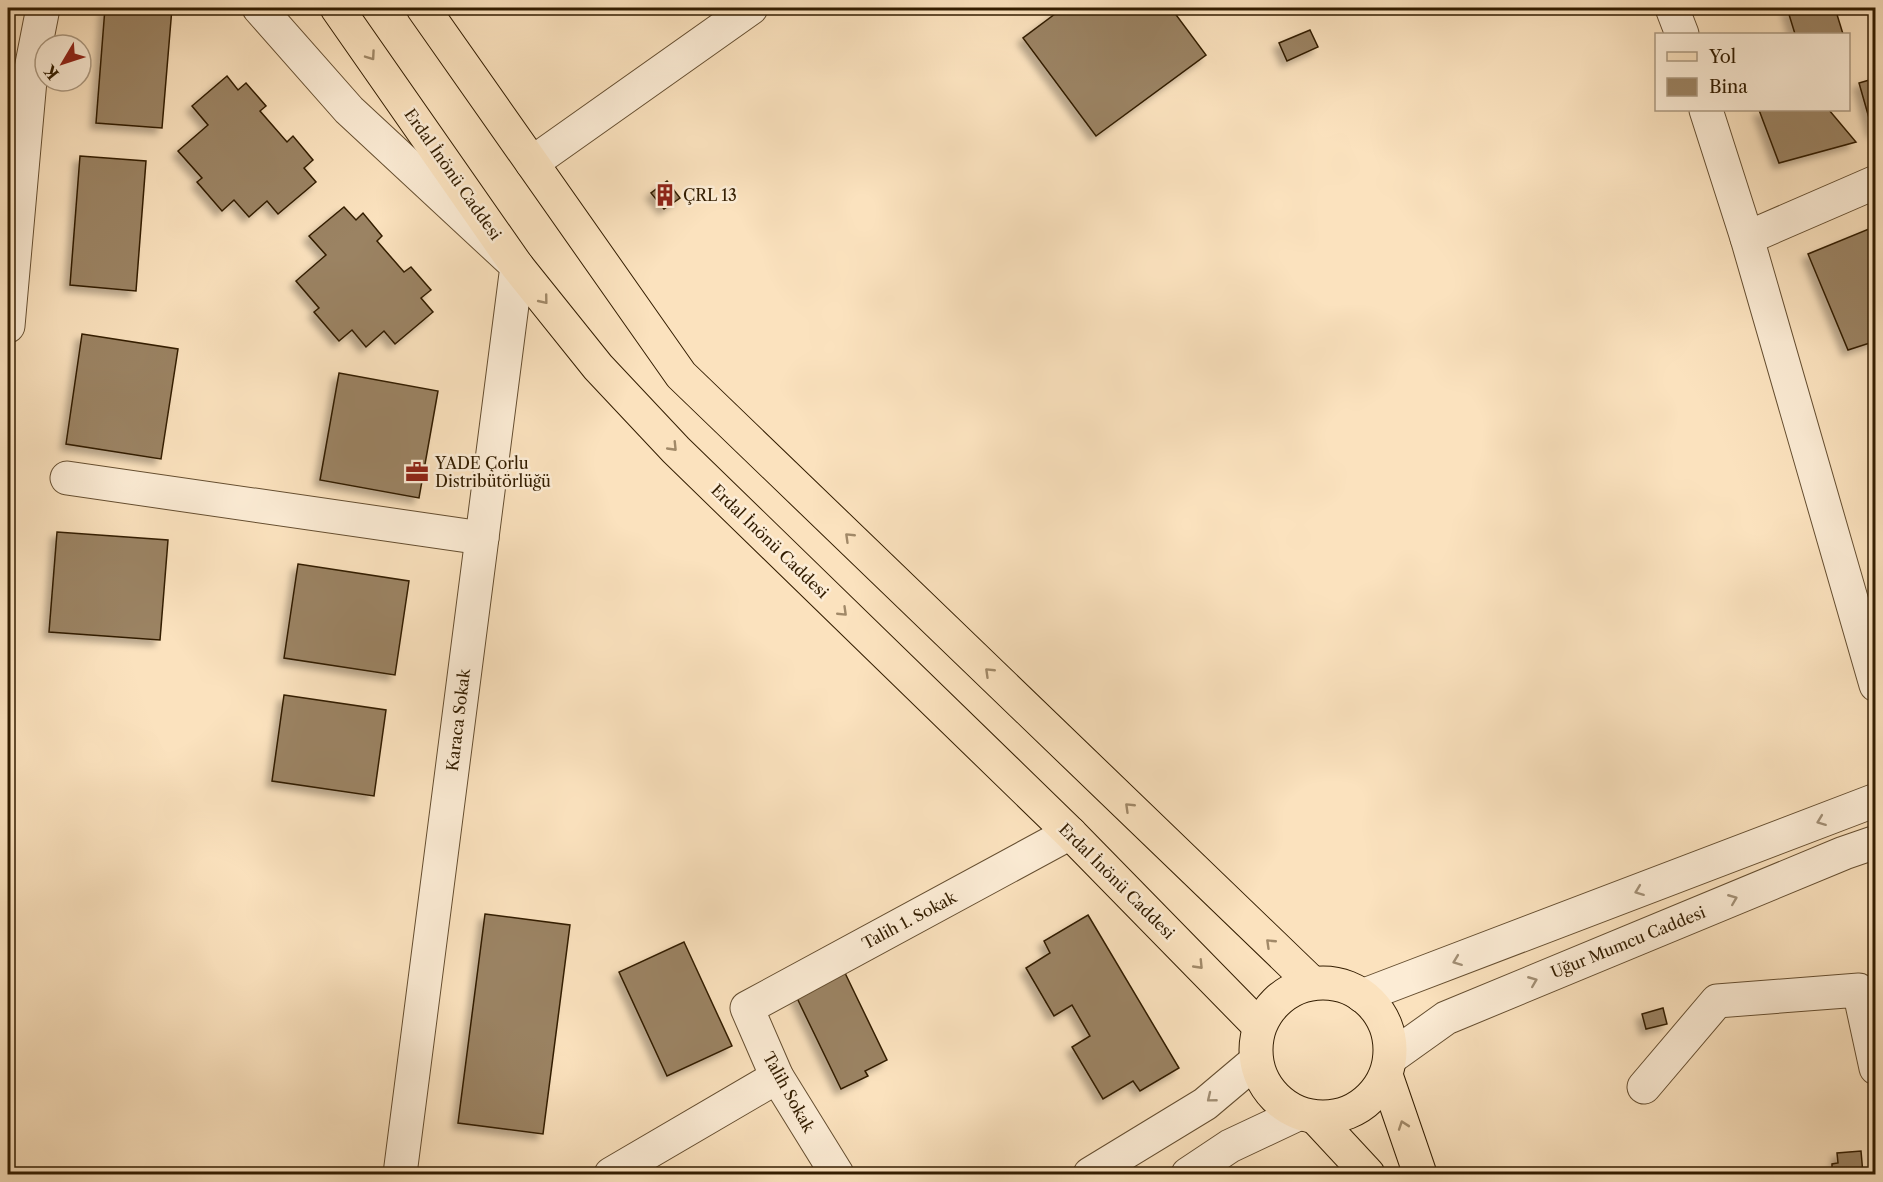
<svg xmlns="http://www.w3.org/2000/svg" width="1883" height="1182" font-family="'Libre Caslon Text',serif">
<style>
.building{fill:#9b8363;stroke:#331d00;stroke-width:1.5;filter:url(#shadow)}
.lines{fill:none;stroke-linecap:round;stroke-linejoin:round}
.minor-casing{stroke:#654e30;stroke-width:35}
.major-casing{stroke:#331d00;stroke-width:35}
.minor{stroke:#fcecd5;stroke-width:33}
.major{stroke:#fbe2be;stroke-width:33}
.oneway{stroke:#a18968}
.oneway2{stroke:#a28f75}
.labels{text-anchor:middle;stroke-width:5;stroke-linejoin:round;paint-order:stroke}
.street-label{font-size:16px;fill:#331d00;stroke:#fcecd5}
.poi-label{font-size:16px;fill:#331d00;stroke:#fcecd5;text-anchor:start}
</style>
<defs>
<filter id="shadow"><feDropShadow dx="-5.5" dy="5.5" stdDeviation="3" flood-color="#0004"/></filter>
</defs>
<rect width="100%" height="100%" fill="#fbe2be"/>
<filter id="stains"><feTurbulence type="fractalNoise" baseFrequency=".00333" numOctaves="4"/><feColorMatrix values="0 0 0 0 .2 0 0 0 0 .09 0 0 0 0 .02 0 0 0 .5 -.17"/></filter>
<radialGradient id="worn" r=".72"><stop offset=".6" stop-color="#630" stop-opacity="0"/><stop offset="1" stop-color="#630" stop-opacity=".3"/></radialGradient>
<g class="building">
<polygon points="105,8 172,8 162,128 96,123"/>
<polygon points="1063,8 1171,8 1206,55 1096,136 1023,38"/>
<polygon points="1787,8 1835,8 1843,34 1795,34"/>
<polygon points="1310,30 1318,47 1287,61 1279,43"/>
<polygon points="227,76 238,90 246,83 266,106 260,111 287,142 293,136 313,160 304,168 316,182 278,214 267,201 249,217 234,200 222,211 197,182 202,178 178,151 208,125 192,106"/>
<polygon points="1876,78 1876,131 1873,132 1859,83"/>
<polygon points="1759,110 1829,110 1856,142 1779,163"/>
<polygon points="80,156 146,161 136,291 70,285"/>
<polygon points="667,181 680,198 664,209 651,193"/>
<polygon points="344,207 356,220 363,213 382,236 377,241 404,272 411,267 431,290 421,298 433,312 395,344 384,331 366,347 352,330 339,341 314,312 319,308 296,281 326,255 309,236"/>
<polygon points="1876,226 1876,341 1848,350 1808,254"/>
<polygon points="82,334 178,349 161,459 66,444"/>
<polygon points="339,373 438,391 419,498 320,480"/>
<polygon points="57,532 168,540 160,640 49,632"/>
<polygon points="298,564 409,581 395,675 284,658"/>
<polygon points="284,695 386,710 374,796 272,781"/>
<polygon points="485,914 570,925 543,1134 458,1123"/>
<polygon points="1088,915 1179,1068 1140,1091 1133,1081 1103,1099 1072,1047 1090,1036 1072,1005 1054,1016 1026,968 1050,953 1044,941"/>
<polygon points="684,942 732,1046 667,1076 619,972"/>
<polygon points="845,973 887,1060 865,1071 868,1076 841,1089 795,994"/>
<polygon points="1663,1008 1667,1024 1646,1029 1642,1014"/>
<polygon points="1861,1151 1863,1174 1832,1174 1832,1164 1838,1163 1837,1153"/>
</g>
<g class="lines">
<g class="minor-casing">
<g id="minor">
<polyline points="259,8 349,110 517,266 400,1174"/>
<polyline points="1672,8 1682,34"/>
<polyline points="1706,110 1747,238 1876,685"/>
<polyline points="532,163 751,8"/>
<polyline points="1747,238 1876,182"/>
<polyline points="8,326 31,69 43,8"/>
<polyline points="67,478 482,538"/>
<polyline points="1362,996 1876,800"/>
<polyline points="1390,1058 1446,1018 1844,853 1876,842"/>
<polyline points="1644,1087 1717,1001 1859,990 1876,1068"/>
<polyline points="611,1174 777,1077"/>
<polyline points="837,1174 777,1077 747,1008 1070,833"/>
<polyline points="1090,1174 1205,1104 1256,1061"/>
<polyline points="1188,1174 1230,1146 1298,1114"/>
</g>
</g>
<g class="major-casing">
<g id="major">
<polyline points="337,8 517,266 598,367 676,450 1070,833 1259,1026"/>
<polyline points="423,8 681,375 1312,983"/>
<circle cx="1323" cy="1050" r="67"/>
<polyline points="1386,1075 1420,1174"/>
<polyline points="1316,1118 1368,1174"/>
</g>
</g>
<use href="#minor" class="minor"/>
<use href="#major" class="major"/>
</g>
<defs><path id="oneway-chevron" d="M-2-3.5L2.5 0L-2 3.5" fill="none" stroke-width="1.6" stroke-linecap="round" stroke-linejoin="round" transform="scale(1.5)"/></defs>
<g class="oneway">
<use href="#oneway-chevron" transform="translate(371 56) rotate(55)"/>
<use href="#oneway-chevron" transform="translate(544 300) rotate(51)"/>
<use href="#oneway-chevron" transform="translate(673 447) rotate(46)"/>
<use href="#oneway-chevron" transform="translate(849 537) rotate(-136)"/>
<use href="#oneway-chevron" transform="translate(843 612) rotate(44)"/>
<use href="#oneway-chevron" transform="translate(989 672) rotate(-136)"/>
<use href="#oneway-chevron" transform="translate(1129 807) rotate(-136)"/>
<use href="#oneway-chevron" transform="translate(1270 943) rotate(-136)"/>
<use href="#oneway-chevron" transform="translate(1199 965) rotate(46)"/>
<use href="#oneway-chevron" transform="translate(1403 1125) rotate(-109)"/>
</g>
<g class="oneway2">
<use href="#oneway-chevron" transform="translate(1821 821) rotate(159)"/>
<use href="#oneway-chevron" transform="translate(1639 891) rotate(159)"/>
<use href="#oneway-chevron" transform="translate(1733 899) rotate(-22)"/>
<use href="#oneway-chevron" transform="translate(1457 961) rotate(159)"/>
<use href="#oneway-chevron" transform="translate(1533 981) rotate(-22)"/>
<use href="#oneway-chevron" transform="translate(1211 1098) rotate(141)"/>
</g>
<defs>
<g id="building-bare" transform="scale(1.8)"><path d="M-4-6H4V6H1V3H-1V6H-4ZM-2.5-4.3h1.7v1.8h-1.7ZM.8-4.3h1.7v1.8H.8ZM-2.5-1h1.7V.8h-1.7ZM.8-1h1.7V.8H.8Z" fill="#8f2418" stroke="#fcecd5" stroke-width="2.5" paint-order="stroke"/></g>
<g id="office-bare" transform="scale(1.8)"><path d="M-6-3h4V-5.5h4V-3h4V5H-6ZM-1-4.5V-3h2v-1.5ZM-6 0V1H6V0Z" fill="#8f2418" stroke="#fcecd5" stroke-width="2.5" paint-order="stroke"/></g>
</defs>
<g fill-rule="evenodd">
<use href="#building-bare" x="665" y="195"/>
<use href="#office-bare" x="417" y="472"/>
</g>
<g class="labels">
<g class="street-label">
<text transform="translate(453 174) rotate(55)" y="6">Erdal İnönü Caddesi</text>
<text transform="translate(770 541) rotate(44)" y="6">Erdal İnönü Caddesi</text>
<text transform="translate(458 720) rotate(-83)" y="6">Karaca Sokak</text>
<text transform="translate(1117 881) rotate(45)" y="6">Erdal İnönü Caddesi</text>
<text transform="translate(909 920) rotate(-28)" y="6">Talih 1. Sokak</text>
<text transform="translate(1628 942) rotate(-22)" y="6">Uğur Mumcu Caddesi</text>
<text transform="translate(789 1092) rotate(61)" y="6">Talih Sokak</text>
</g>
<g class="poi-label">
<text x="683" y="201">ÇRL 13</text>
<text x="435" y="469">YADE Çorlu<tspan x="435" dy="18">Distribütörlüğü</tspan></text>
</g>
</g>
<rect width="1883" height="1182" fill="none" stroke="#fbe2be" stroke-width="30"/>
<rect x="9" y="9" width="1865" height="1164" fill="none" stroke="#331d00" stroke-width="3"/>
<rect x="15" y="15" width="1853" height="1152" fill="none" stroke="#331d00" stroke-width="1.5"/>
<rect x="1655" y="33" width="195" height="78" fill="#fcecd5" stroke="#ac9980" stroke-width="1.5"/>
<rect x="1667" y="52" width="30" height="9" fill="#fbe2be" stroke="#ac9980" stroke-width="1.5"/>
<text x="1709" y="63" font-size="18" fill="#331d00">Yol</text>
<rect x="1667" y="78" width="30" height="18" fill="#9b8363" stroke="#ac9980" stroke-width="1.5"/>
<text x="1709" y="93" font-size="18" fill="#331d00">Bina</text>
<g transform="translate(63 63) rotate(231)"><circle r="28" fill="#fcecd5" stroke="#ac9980" stroke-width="1.5"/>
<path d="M0-4.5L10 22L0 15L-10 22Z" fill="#8f2418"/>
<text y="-9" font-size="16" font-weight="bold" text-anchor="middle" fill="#331d00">K</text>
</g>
<rect width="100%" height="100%" filter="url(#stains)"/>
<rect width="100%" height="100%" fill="url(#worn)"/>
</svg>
